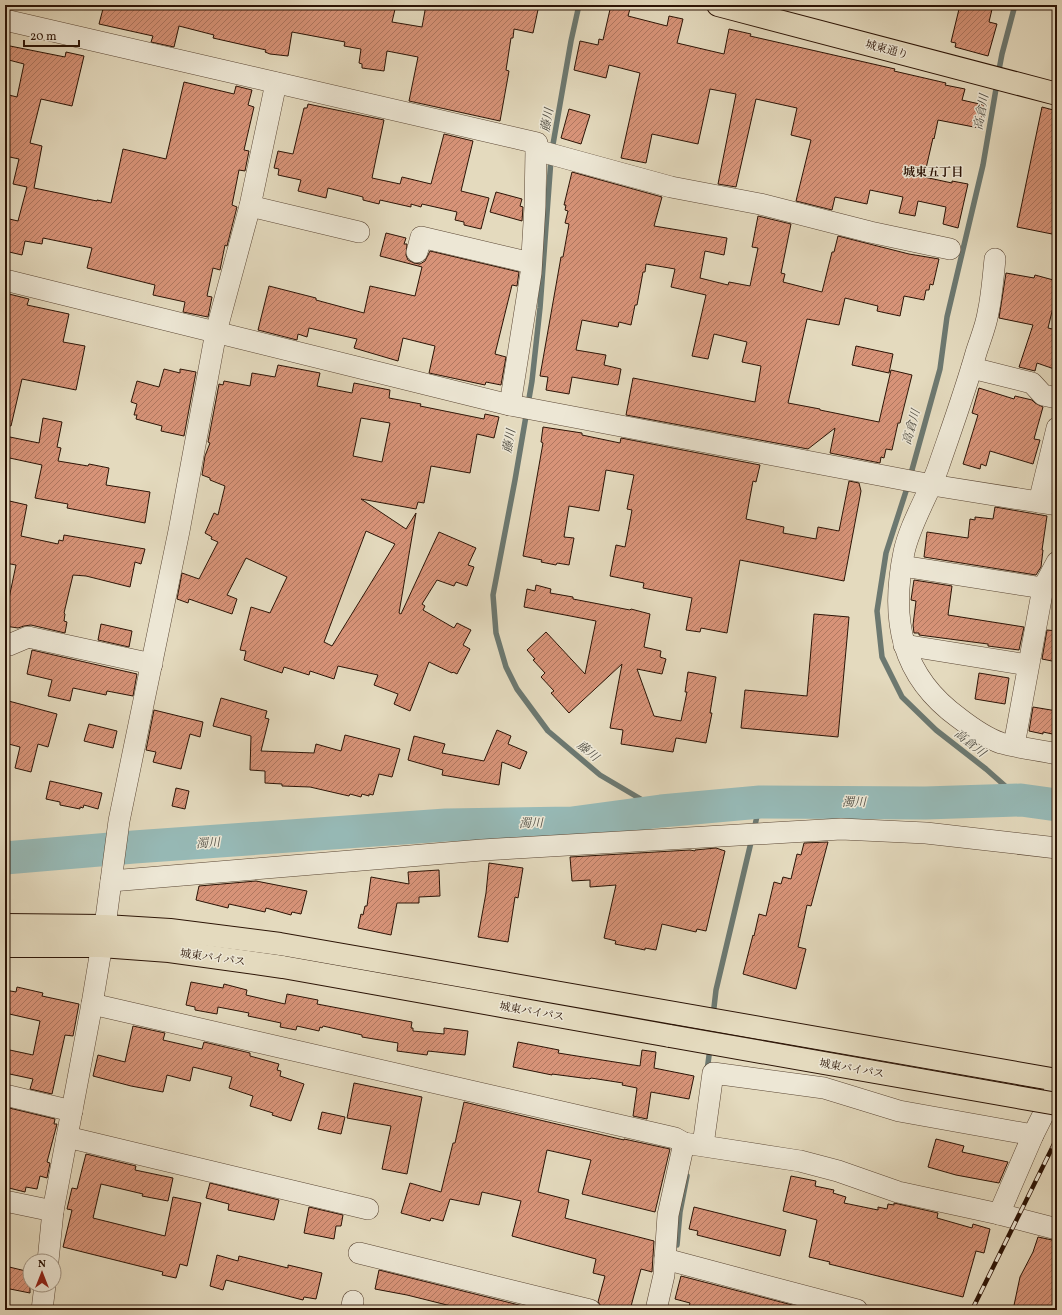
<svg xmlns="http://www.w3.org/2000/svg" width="1062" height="1315" font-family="Vollkorn,'Noto Serif JP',serif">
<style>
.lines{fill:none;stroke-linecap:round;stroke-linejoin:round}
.stream{stroke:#6c7870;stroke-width:5.5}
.river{stroke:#97bab7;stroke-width:33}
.building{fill:url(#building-hatch);stroke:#2c1406;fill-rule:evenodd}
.minor-casing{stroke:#5a4634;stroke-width:22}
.highway-casing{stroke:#2c1406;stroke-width:24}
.minor{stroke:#ede7d5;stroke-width:21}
.highway{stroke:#e4dabe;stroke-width:22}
.rail-casing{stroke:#2c1406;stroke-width:4.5}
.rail{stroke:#ede7d5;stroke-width:3;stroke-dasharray:9;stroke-linecap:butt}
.highway-bridge-casing{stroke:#2c1406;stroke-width:24;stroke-linecap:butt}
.highway-bridge{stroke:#e4dabe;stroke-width:22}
.labels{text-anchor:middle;stroke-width:3;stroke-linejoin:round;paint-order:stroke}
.street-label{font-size:11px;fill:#2c1406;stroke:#ede7d5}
.water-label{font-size:12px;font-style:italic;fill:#514e44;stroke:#ede7d5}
.neighbourhood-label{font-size:12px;font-weight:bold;fill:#2c1406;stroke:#ede7d5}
</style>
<defs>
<pattern id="building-hatch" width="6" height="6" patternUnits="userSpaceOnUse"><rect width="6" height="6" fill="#d79378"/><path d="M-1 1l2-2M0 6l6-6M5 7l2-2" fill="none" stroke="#af7760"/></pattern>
</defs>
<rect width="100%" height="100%" fill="#e4dabe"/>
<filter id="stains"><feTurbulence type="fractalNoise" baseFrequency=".005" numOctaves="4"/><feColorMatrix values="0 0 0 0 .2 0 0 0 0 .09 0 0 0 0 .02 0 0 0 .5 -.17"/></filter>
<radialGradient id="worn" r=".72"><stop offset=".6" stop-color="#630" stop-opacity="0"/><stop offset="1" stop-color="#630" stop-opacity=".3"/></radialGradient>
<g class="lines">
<g class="stream">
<polyline points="998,75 1002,54 1015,5"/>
<polyline points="552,150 571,41 579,5"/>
<polyline points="551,159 540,308 532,381 515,480 493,595 496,633 506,667 517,689 548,731 600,775 661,811"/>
<polyline points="910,477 940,369 947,317 983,165 997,83"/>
<polyline points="908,485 886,553 877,611 882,657 902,697 936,730 986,769 1021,800"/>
<polyline points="754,830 760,802"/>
<polyline points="713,1016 716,990 752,838"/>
<polyline points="707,1071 710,1048"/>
<polyline points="677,1245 680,1212 687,1176"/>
</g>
<polyline class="river" points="5,858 134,847 446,825 572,823 661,811 760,802 925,803 1021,800 1057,805"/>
</g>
<g class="building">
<polygon points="104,5 396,5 392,22 422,27 426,5 539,5 533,33 514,29 513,38 511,38 506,70 509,71 500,121 409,101 418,57 387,51 384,71 362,68 362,64 359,63 361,49 344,46 345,42 292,32 288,56 270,54 265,52 266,50 213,38 214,35 179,26 174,47 151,42 153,36 99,24"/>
<polygon points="611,5 631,5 628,16 667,26 669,16 683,19 677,43 724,54 729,29 751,34 750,36 895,69 894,71 946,83 945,85 965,89 962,100 984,105 979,128 938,120 934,139 933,138 924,177 952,183 952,181 968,184 958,228 943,224 946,207 918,201 915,216 899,213 903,197 870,190 867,204 835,197 832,210 796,201 811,140 791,135 797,108 756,99 736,187 718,184 736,94 710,89 698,144 652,134 646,163 621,158 640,73 609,65 606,78 574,70 580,41 598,45 599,39 603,40"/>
<polygon points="960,5 993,5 989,22 997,24 988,56 955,47 956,43 951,42"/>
<polygon points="5,45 65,57 66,52 84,56 72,106 41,99 30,143 42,146 34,188 97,201 97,200 111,203 123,149 166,159 184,82 234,94 236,86 252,90 248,105 254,107 244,150 249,151 245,171 239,170 232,205 237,207 227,246 225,245 220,270 213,268 207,296 212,297 208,317 183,312 185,302 153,295 155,285 87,268 92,248 43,238 42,244 25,241 22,255 5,251 5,218 18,221 27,187 13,184 19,159 5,156 5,94 17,97 24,64 5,59"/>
<polygon points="308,104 384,120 372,178 400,184 402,177 431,184 444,134 473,141 461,191 489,198 481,229 464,225 464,222 455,220 457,212 422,204 421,207 411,204 411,207 380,200 379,204 363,200 363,197 328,188 326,198 298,191 301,180 278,175 279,169 274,168 278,151 293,154 304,108 307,108"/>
<polygon points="1042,107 1057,111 1057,235 1017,227"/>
<polygon points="569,109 590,115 581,144 561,138"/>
<polygon points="572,172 662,197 654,226 727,238 724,255 705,251 700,278 728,285 729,282 750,286 758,248 752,247 758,216 791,224 781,273 785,274 783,282 822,292 832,252 834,252 838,236 909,254 939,259 933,285 930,284 929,290 926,290 924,300 904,296 900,316 877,311 878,306 845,298 839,325 807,319 788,403 820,409 820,410 879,422 891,370 912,375 900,423 898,423 892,450 886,449 884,458 881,457 880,463 830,453 835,428 808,449 626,415 633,378 755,402 761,366 742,362 747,342 714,334 708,359 692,356 706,295 671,287 675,269 646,264 645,272 643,272 637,305 635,305 631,325 619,322 618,327 582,320 576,350 606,355 604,365 621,369 618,385 572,377 569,394 546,390 548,377 540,376 561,257 563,257 569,224 565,223 568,211 565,210 566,205 564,205"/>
<polygon points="496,192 522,199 520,206 523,207 522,221 490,212"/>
<polygon points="386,233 406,238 404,244 407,244 406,255 408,260 414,263 420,264 425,261 430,251 519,272 517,286 512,285 495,354 506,357 501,385 486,382 485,385 429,373 435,346 403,338 398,361 354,348 357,339 309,328 307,337 298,334 297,340 258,330 269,286 316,298 316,300 364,313 370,286 415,296 422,267 380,256"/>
<polygon points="1006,273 1034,278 1035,275 1057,281 1057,291 1048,328 1057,330 1057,370 1037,363 1035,371 1019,367 1033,325 999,318"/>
<polygon points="5,293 29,299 27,305 69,314 63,342 85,346 76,390 22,379 11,426 5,425"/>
<polygon points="856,346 893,354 889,373 852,365"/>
<path d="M278 365 320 373 317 386 352 393 354 383 390 390 389 398 421 404 420 406 484 419 485 414 499 417 494 438 477 434 470 473 431 466 424 503 418 502 416 509 361 499 406 529 416 513 399 613 401 614 439 532 476 548 468 565 474 567 467 586 456 582 454 586 437 580 422 604 425 606 423 610 454 628 457 623 471 630 463 645 470 649 457 674 453 672 452 673 429 662 410 711 394 704 398 694 374 685 378 675 338 666 334 679 310 671 309 675 284 667 282 673 244 660 246 651 240 650 251 607 270 613 287 577 246 558 227 595 237 599 232 614 189 599 188 603 177 599 182 573 199 579 218 542 211 539 212 537 205 533 214 513 218 515 225 486 210 480V478L202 475 205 456 210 443 208 442 219 384 223 385 224 381 250 386 252 373 275 377ZM361 418 390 423 382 462 353 456ZM366 531 395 544 332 646 324 642Z"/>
<polygon points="164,369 180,373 180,369 196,372 184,436 161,431 162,426 136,419 137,415 134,415 137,404 131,402 137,381 159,387"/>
<polygon points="979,388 1014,399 1015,396 1032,400 1035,403 1043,407 1034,439 1040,440 1033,464 990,451 986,466 981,464 980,469 963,464 978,415 972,413"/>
<polygon points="43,418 62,422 57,447 61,448 58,461 88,466 89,464 109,468 106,485 150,492 145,523 67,508 68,504 35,498 42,465 5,457 5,436 39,443"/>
<polygon points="543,427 582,433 582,435 620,443 621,438 760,465 756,482 753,481 746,519 784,527 783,533 816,539 818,527 839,531 849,481 859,483 861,491 844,581 740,560 727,633 701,628 700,632 686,630 692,598 643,588 644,583 610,576 616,545 625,547 632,510 627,509 634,475 606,470 599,511 569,506 564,537 574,538 569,565 557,563 556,565 541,562 542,560 523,556 543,443 541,442"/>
<polygon points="5,500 27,505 21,536 58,544 59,540 63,541 64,535 145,549 141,564 135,562 130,587 86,576 73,575 64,613 65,614 64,621 67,622 65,633 31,625 24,626 18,628 5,626 5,602 8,603 16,565 5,563"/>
<polygon points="995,507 1047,516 1042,550 1043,550 1041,567 1036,575 924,557 927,532 968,538 970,519 975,520 975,517 993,519"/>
<polygon points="914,580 952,586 948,615 1024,627 1019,650 988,646 988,644 919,635 919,633 914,633 913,625 916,601 911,600"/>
<polygon points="536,585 551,589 550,593 573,597 573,599 630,610 631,609 650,614 644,647 661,651 660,657 666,659 662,674 637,669 654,716 681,721 687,692 685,692 688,672 716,677 710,713 712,713 706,743 676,738 673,752 621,744 623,730 610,728 622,664 569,713 551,693 554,691 541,677 545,673 533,660 535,659 527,650 546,632 585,674 596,621 524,607 527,589 535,591"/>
<polygon points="814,614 849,617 838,737 741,728 745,690 807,696"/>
<polygon points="101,624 132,631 129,647 98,640"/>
<polygon points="1047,630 1057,631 1057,662 1042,659"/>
<polygon points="32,650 137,674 133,696 107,691 106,695 73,688 70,701 48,696 52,680 27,674"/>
<polygon points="979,673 1009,678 1005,704 975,699"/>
<polygon points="221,698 267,711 265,718 269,719 261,751 314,753 316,744 341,751 345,735 400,749 392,777 379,774 373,795 369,794 369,796 362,794 361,797 350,794 349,796 310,787 282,786 282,784 265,783 265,771 250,770 251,736 213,726"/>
<polygon points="5,700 57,714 48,747 38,744 31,772 15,768 20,747 5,743"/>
<polygon points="1033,707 1057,711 1057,735 1043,732 1043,734 1029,731"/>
<polygon points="154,710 203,722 200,737 190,734 181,769 153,762 156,752 146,750"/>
<polygon points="89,724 117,731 113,748 84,741"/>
<polygon points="497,730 511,736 508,744 527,752 520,769 502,762 499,785 442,775 443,770 408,760 414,736 445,744 442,753 484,761"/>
<polygon points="50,781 102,793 98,809 84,805 83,808 80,807 80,809 60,805 60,802 46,799"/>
<polygon points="176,788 189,791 185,809 172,806"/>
<polygon points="828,842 811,906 807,905 798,947 806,949 796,989 743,974 753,935 754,936 759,914 766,916 774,882 781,884 783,877 791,879 797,854 801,855 804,843"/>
<polygon points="716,848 725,851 706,931 697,929 696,932 662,924 656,950 645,948 645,950 615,944 616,941 604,938 616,885 590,887 590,880 572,881 570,857 690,850 695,851 695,850"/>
<polygon points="489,863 523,868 518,898 515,897 508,942 478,937 486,893"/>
<polygon points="439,870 440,896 419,897 419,903 397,903 391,935 358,928 361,914 363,915 365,906 367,906 371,877 409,884 408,872"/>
<polygon points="256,881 307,891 301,914 292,912 291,915 266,908 265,912 229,904 228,908 196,900 199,886"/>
<polygon points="191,982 223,988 224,984 247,990 246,995 285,1004 287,994 318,1000 317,1004 412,1022 411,1028 413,1028 413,1031 444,1034 444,1028 468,1031 465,1055 428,1051 427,1055 397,1051 398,1043 362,1037 362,1035 323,1026 322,1028 320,1027 319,1031 297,1026 296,1030 280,1027 281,1023 248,1016 249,1013 218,1007 217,1014 195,1010 195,1007 186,1005"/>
<polygon points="17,987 43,993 42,996 79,1004 73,1036 65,1035 52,1094 30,1089 33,1079 5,1073 5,1049 33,1055 40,1021 5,1013 5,990 16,992"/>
<polygon points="133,1026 165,1033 163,1040 202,1049 204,1042 250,1053 250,1056 279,1064 277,1070 281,1071 280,1076 304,1084 291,1121 272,1115 273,1113 250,1106 253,1096 229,1088 232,1077 193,1067 190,1081 167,1075 163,1092 131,1086 93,1076 98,1055 125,1062"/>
<polygon points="518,1042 559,1050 558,1053 640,1066 642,1050 656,1052 654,1068 694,1076 689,1099 651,1092 647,1119 633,1116 637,1088 622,1085 623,1083 591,1078 590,1079 552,1074 552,1075 513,1067"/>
<polygon points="354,1083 422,1097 407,1174 382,1169 391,1126 347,1118"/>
<polygon points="464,1102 624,1140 624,1139 670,1149 655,1212 582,1194 591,1160 547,1150 538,1192 569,1200 565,1218 654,1241 652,1272 641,1269 630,1310 602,1310 601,1306 598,1302 605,1276 593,1273 596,1259 512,1236 521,1201 482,1192 479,1205 450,1199 443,1221 431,1218 430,1221 401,1213 410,1183 441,1192 453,1143 455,1143"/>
<polygon points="5,1107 55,1119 54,1124 57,1124 47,1162 50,1163 47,1178 40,1176 37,1189 26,1187 25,1192 5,1187"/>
<polygon points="322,1112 345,1117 341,1134 318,1129"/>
<polygon points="936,1139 964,1146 962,1152 1008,1162 999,1183 956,1175 928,1167"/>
<polygon points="86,1154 136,1166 135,1170 173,1178 168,1201 142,1196 143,1194 101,1184 93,1218 165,1236 173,1197 201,1203 187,1266 180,1264 176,1278 162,1275 163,1272 63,1247 72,1210 67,1209 72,1188 77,1189"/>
<polygon points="791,1176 816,1181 815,1186 834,1190 833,1193 846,1197 844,1203 878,1210 878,1207 887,1209 888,1204 894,1205 894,1203 938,1213 937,1218 972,1228 973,1224 990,1229 984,1253 976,1251 963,1297 829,1264 830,1262 809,1257 817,1220 783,1211"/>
<polygon points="210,1183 279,1200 274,1220 228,1210 229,1204 206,1198"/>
<polygon points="309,1207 343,1215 341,1226 336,1226 334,1239 304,1233"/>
<polygon points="694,1207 786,1230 780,1256 697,1235 698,1231 689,1229"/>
<polygon points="1038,1237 1057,1241 1057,1310 1013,1310 1020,1277 1033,1252"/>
<polygon points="217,1255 238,1261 239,1256 288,1268 288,1265 322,1273 316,1299 304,1297 303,1300 226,1280 223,1290 210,1286"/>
<polygon points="5,1266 30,1272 30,1293 5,1288"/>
<polygon points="379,1270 535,1309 534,1310 467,1310 407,1295 375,1289"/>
<polygon points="681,1276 796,1306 795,1310 688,1310 690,1303 675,1299"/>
</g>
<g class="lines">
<g class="minor-casing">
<g id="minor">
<polyline points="5,20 537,143 536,150 535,206 531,273 510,405"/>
<polyline points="536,150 671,187 760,204 870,232 950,249"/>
<polyline points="250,206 359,232"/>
<polyline points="417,252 421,237 531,263"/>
<path d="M995 259C993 277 992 295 988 313 986 326 980 340 976 353 965 392 951 430 938 468 928 496 910 524 904 552 890 620 901 676 959 718 972 728 986 738 1001 743 1019 748 1038 750 1057 754"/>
<polyline points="5,280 510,405 932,485 1057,505"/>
<polyline points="972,368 1032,383 1043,395 1057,398"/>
<polyline points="1039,502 1057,428"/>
<polyline points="902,566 1043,588"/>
<polyline points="5,644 9,645 28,637 152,664"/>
<polyline points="904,645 1028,665"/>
<polyline points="1014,745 1043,588 1057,562"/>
<polyline points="111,881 482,850 841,829 926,833 1057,848"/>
<polyline points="92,1004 675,1138 684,1143 800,1161 838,1171 898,1192 999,1214 1057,1229"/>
<polyline points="5,1095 72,1111"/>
<polyline points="67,1137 368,1209"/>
<polyline points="703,1145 713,1073 824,1088 899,1111 1033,1135"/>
<polyline points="5,1201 53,1211"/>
<polyline points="999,1214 1033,1135 1057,1087"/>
<polyline points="359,1253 590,1310"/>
<polyline points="665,1259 857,1310"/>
<polyline points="48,1261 53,1211 92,1004 105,926 119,821 179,531 216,332 250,206 276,83"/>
<polyline points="42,1310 45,1285"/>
<polyline points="351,1310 353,1301"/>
<polyline points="656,1310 664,1275 668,1215 684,1143"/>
</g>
</g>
<g class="highway-casing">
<g id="highway">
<polyline points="718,5 1057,94"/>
<polyline points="5,925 105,926 170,930 280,944 1057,1080"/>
<polyline points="5,946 101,946 169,951 283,967 670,1036"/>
</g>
</g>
<use href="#minor" class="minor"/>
<use href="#highway" class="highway"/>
<g class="rail-casing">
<polyline id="rail" points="972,1310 1057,1138"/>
</g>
<use href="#rail" class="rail"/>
<g class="highway-bridge-casing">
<polyline id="highway-bridge" points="670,1036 1057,1104"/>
</g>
<use href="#highway-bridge" class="highway-bridge"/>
</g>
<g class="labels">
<g class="street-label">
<text transform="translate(887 49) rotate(15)" y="4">城東通り</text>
<text transform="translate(213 957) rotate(8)" y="4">城東バイパス</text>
<text transform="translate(532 1011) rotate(10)" y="4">城東バイパス</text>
<text transform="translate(852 1068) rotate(10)" y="4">城東バイパス</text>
</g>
<g class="water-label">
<text transform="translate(981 112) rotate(-80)" y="4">高倉川</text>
<text transform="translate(547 120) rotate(-80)" y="4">藤川</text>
<text transform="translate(911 427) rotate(-74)" y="4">高倉川</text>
<text transform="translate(509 441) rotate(-80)" y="4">藤川</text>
<text transform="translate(970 743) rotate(39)" y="4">高倉川</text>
<text transform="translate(588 751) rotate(40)" y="4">藤川</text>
<text x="854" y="806">濁川</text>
<text transform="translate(531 823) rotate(-1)" y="4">濁川</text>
<text transform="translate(208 843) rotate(-4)" y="4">濁川</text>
</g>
<g class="neighbourhood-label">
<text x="933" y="176">城東五丁目</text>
</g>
</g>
<rect width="1062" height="1315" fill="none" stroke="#e4dabe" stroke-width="20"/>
<rect x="6" y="6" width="1050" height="1303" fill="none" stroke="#2c1406" stroke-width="2"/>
<rect x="10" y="10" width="1042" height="1295" fill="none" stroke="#2c1406"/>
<g transform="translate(42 1273)"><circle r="19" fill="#ede7d5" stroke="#a09382"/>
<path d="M0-3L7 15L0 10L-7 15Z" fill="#8f2418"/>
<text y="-6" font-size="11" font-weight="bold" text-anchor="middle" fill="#2c1406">N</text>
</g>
<path d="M24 40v6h55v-6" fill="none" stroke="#2c1406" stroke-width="2"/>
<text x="30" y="40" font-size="12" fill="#2c1406" stroke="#ede7d5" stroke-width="3" paint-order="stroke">20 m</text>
<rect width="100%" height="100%" filter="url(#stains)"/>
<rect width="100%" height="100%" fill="url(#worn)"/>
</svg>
